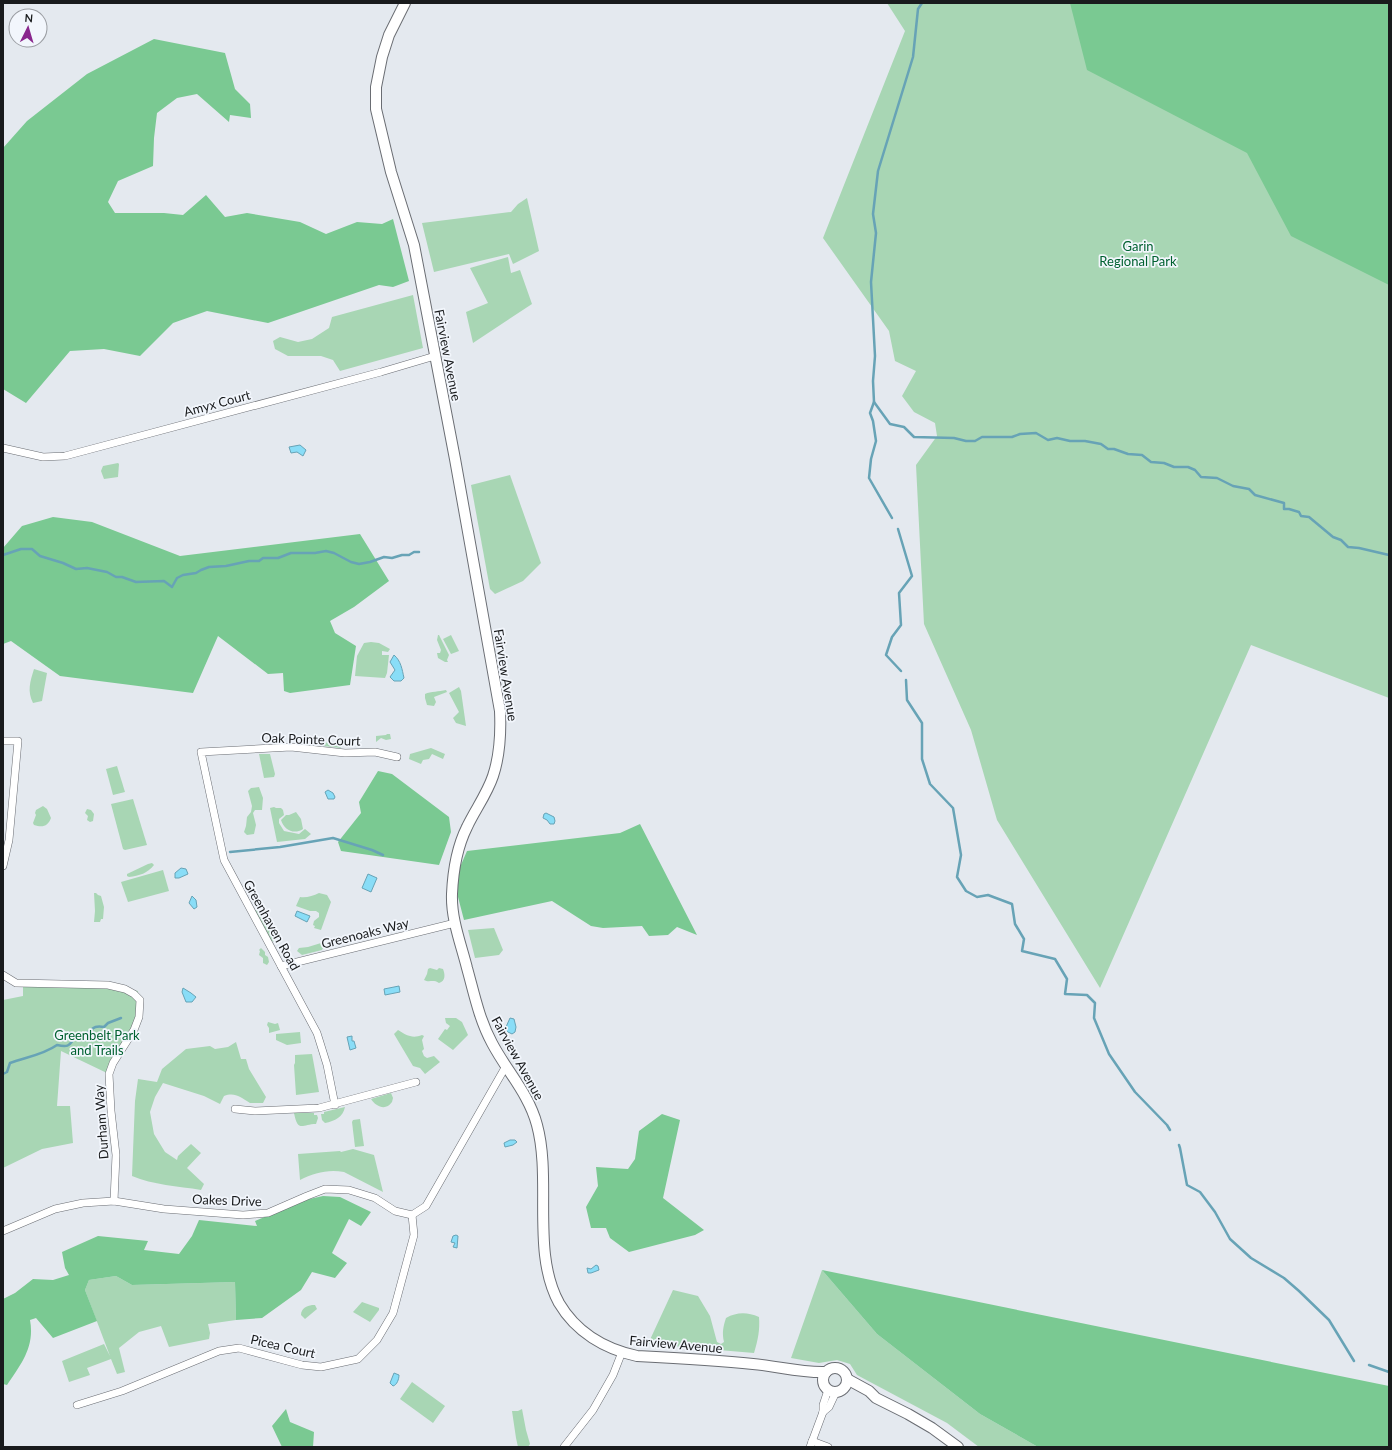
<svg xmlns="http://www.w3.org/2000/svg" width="1392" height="1450" font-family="Lato,sans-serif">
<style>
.green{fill:#a8d6b4}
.forest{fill:#7ac992}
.water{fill:#89ddf7;stroke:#67a3b6}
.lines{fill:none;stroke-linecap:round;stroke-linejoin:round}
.stream{stroke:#67a3b6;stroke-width:2.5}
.minor-casing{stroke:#6a6d73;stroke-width:8}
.secondary-casing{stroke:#6a6d73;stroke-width:12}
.minor{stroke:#fff;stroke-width:7}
.secondary{stroke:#fff;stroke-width:10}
.labels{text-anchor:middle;stroke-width:3.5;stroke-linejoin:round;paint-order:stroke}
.park-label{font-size:13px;fill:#006130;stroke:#f2f6fc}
.street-label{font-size:13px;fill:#191b1d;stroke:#f2f6fc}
</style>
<rect width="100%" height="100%" fill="#e4e9ef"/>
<g class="green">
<polygon points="887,3 1389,3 1389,698 1251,645 1100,988 997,820 971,730 924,624 916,465 937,436 935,423 914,412 902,396 916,371 895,361 889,331 823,238 905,31"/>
<polygon points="527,198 539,251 513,264 509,254 434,272 422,223 511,212 518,204"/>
<polygon points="508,257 511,273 520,270 532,304 473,343 466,312 488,303 470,268"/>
<polygon points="413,295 423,348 340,371 333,360 321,356 288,356 275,349 273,341 280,337 298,342 312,339 329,328 332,317"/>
<polygon points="118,463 119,464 118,477 104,479 101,471 103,466"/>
<polygon points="510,475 541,563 523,581 495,594 490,589 471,485"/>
<polygon points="438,635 439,635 449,655 447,660 448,662 445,662 438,658 437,653 440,653 441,650 437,640"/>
<polygon points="451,635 459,651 451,654 443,639"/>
<polygon points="371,642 379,643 390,649 388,652 382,651 382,655 389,655 387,673 385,678 355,676 357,656 364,643"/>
<path d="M34 669 47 673 42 701 33 703C27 691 30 682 34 669Z"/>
<polygon points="459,687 461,691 466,726 456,723 453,718 459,712 449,693"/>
<path d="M446 690 447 692 434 697 436 702 434 706 427 705 425 698V694C431 691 439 692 446 690Z"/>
<polygon points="387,734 390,734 391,739 386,740 381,738 376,742 376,736 386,735"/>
<path d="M328 742C334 742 338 743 341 748L323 746V744Z"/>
<polygon points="431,748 445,754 443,759 432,754 429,759 423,760 421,764 409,759 410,754"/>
<polygon points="259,754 270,754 275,774 274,777 264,778"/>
<polygon points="117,766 125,792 113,795 106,769"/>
<polygon points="259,787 263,798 262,810 255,810 253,813 256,825 254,834 247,835 244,832 246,826 247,817 251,812 252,806 248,791 251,788"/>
<polygon points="133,799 147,845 125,850 123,849 111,804"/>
<path d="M43 806 47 809 51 818C48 826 43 828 34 825L33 823 36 815 35 813 36 810Z"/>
<polygon points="274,807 276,808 281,808 283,810 284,815 279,819 279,823 284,831 299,834 305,829 311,834 305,839 277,842 270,808"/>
<polygon points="87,809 91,810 94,814 93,821 90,822 87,820 88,816 85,813"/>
<path d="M296 812 301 819 303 829C294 835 284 830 281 820L286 815H289Z"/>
<path d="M152 863 154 865C148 873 139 876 129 877L127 876V874L148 864Z"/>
<polygon points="163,870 169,891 128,902 121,882"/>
<polygon points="94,893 96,893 98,895 101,896 104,907 103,919 101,919 100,922 94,922 95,911"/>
<path d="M319 893 327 895 331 902 321 930 314 928 315 926 313 925 314 921 319 917V913L316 911H310L296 906 300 897C306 898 313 896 319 893Z"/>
<polygon points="262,907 281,941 278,942 271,941 255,910"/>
<polygon points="494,928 503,950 499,955 475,958 468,930"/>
<polygon points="321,943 325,944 322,950 302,955 297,951 299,948 308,947"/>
<polygon points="261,948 265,952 265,955 268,957 269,962 267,965 263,963 263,958 259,955 260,951 259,950"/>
<path d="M430 968 437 970 439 968 443 969C445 974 446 981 439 983 433 979 429 983 424 980L427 974 428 969Z"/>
<polygon points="108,985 138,991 139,1017 109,1074 61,1051 57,1106 70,1106 73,1143 42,1149 3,1168 3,1000 23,996 23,986"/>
<polygon points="445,1018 456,1018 462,1022 468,1035 453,1050 438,1039 445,1029 447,1030 450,1026 446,1023"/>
<polygon points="268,1022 275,1024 278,1023 280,1030 269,1033 269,1028 267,1025"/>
<path d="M398 1030C406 1035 412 1039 422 1035L424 1036 422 1040 424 1049 422 1051 424 1056 427 1058 434 1056 440 1062 425 1074 420 1068 413 1066 394 1034Z"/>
<polygon points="300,1032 301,1043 287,1045 276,1040 276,1034"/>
<path d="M236 1042 241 1059H246L249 1069 266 1097 263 1103H250C240 1097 235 1092 224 1096L220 1104 204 1096 163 1083 155 1097 150 1112 154 1134 165 1152 177 1160 178 1156 191 1144 201 1153 187 1168 204 1184 201 1190C178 1186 153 1185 132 1176L135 1101 138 1079 157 1082 162 1069 186 1049 210 1046 215 1049 228 1047Z"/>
<polygon points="312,1054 319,1092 296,1095 294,1065 295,1063 295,1055"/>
<path d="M391 1093 393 1098 392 1102C386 1111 376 1107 371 1099Z"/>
<path d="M345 1107C343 1117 335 1121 325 1123L322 1120 321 1114H324V1112Z"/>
<path d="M294 1113H314V1115H317L318 1118 316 1124C302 1124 298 1133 294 1113Z"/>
<polygon points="360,1119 364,1146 355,1147 352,1122 353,1120"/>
<path d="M353 1149 374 1155 383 1192 344 1172C328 1169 314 1173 300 1180L298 1154 340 1151 341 1152Z"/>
<polygon points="822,1270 877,1334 980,1414 1038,1447 979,1447 947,1423 857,1375 850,1364 837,1360 819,1363 791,1358"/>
<polygon points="116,1276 132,1285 235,1282 236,1320 208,1324 210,1333 209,1339 169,1347 161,1326 139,1332 119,1348 125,1372 117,1374 111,1359 87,1368 90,1375 69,1382 62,1361 104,1344 110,1356 85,1290 89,1280"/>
<path d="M673 1290 698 1296 710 1316 717 1342 721 1344 724 1342C722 1333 723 1327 726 1318 737 1312 747 1312 759 1317 760 1330 758 1340 754 1353L648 1344Z"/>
<polygon points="362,1302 379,1308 379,1310 370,1322 353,1312"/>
<path d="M312 1305H315L317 1309 305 1319 301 1315C301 1308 307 1306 312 1305Z"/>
<polygon points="412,1382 445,1406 433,1423 400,1399"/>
<polygon points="522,1409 526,1430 530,1444 528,1447 518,1447 516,1438 512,1411 518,1411"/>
</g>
<g class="forest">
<polygon points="1070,3 1389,3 1389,285 1291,236 1247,153 1087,70"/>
<polygon points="154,39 225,53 235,89 250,104 251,118 230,115 229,122 197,94 177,98 157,113 154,138 153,166 118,181 108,202 115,213 164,213 183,215 206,195 225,217 247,213 300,222 326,234 357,222 382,224 393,219 409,281 393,287 379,285 268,323 207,311 173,323 140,356 104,349 70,351 26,403 3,389 3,148 27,121 87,74"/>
<polygon points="53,517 92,522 180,556 360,534 389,581 354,607 330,621 335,633 356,646 350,685 290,693 284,691 283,673 268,674 218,636 193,693 60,676 11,641 3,644 3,548 22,526"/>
<polygon points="378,771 392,774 449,817 451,832 439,865 341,851 338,842 361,813 359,802"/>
<polygon points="640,824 697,935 677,927 668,935 649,936 642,926 603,928 591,926 552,901 464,920 458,897 457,874 467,851 620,833"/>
<polygon points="662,1114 680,1120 663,1198 704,1230 695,1235 629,1252 610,1238 606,1228 591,1228 586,1207 598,1186 596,1167 628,1169 635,1159 639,1131"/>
<path d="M323 1196 340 1197 371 1212 361 1226 349 1219 332 1253 347 1263 335 1278 312 1272 301 1290 262 1318 236 1320 235 1282 132 1285 116 1276 89 1280 85 1290 97 1321 53 1338 36 1318 30 1320C35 1347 21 1364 7 1385L3 1384V1299L15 1293 33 1279 53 1280 69 1275 65 1268 62 1252 98 1236 148 1241 144 1250 179 1254 192 1236 199 1220 257 1226 255 1221 305 1200Z"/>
<polygon points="822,1270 1389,1386 1389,1447 1038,1447 980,1414 877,1334"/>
<polygon points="286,1409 290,1422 314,1432 313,1447 282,1447 272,1426"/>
</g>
<g class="water">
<polygon points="300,445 306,450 303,456 297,452 291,453 289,447"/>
<path d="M394 655C401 661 402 669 404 678L401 681H394L390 677 395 670 390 662Z"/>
<polygon points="328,790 333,793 335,797 334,799 328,799 325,792"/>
<polygon points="546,813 554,817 555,821 554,824 550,824 547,820 543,818 544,814"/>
<polygon points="181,868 186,869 188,874 179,878 175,878 175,873"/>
<polygon points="368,874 377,878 371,892 362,888"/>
<polygon points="192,896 196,900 197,907 194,909 189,903"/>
<polygon points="297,911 310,916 307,922 295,916"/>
<polygon points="399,986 400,992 385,995 384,989"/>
<polygon points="183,988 191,993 196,997 192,1002 186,1002 182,992"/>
<polygon points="510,1018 514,1019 516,1027 515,1032 512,1034 506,1031 506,1027"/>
<polygon points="352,1036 352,1041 354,1041 356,1048 350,1050 347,1037"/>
<polygon points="510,1140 515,1140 517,1142 513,1145 505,1147 504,1143"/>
<polygon points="456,1235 458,1236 457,1248 453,1247 455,1243 451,1242 453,1236"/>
<polygon points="596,1265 598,1266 599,1270 591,1273 588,1273 587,1268 591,1269"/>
<path d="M394 1373 399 1375C399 1379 397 1385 393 1386L390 1383Z"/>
</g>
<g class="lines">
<g class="stream">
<polyline points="874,402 890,424 904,427 914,437 954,438 966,441 975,441 982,437 1012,437 1020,434 1036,433 1048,440 1057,438 1070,441 1085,441 1101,444 1108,449 1114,449 1128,454 1142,455 1151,462 1164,463 1174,467 1188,467 1195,470 1201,477 1217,478 1233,486 1249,489 1255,495 1284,503 1284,509 1289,509 1299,512 1301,516 1309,517 1333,537 1341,540 1348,547 1359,548 1389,555"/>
<polyline points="892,518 869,478 871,459 876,441 873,421 870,413 874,402 873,381 875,356 871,282 876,233 873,214 878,171 913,57 918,9 922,3"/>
<polyline points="898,529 912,576 899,593 901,625 892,637 886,655 901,671"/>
<polyline points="3,555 21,549 32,549 40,556 63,563 76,569 87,568 107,572 116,577 122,577 136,582 164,581 172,587 177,578 183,575 196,573 201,570 209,567 226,566 249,561 259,561 263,558 278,558 291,553 315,553 326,551 334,553 351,562 359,564 370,562 384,557 392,558 402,555 409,555 414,552 419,552"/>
<polyline points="906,680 907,700 922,723 922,759 930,784 953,808 961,855 957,877 966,891 977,897 988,895 1012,904 1015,924 1024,939 1022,951 1055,959 1067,979 1065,994 1087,995 1095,1003 1094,1018 1109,1054 1135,1092 1167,1125 1170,1130"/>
<polyline points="230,852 280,847 333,838 372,850 383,855"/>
<path d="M3 1074 7 1072 10 1063C26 1057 43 1055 57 1045 74 1049 68 1041 78 1036 80 1035 83 1035 85 1034 93 1030 92 1025 104 1027L108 1023 121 1018"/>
<polyline points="1179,1145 1180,1148 1187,1185 1200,1192 1215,1212 1230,1239 1251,1258 1284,1278 1299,1291 1329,1320 1354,1361"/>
<polyline points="1369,1365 1389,1372"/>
</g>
<g class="minor-casing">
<g id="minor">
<polyline points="3,448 43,457 65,456 381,372 435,356"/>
<polyline points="3,741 18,741 9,840 3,866"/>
<polyline points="281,966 455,923"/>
<polyline points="3,975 16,983 108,985 125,989 134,994 140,1000 139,1017 134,1030 113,1063 109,1074 111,1111 116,1155 114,1201"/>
<polyline points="335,1105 327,1065 317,1033 224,860 201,752 291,747 345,753 375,752 397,757"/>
<polyline points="235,1109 255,1111 319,1108 416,1082"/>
<polyline points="3,1231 55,1209 83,1203 114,1201 164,1209 243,1215 268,1213 307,1196 325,1189 349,1190 375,1198 395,1211 412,1215 426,1206 506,1066"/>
<polyline points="77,1405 122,1391 219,1351 239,1348 302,1365 321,1367 358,1359 377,1340 393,1313 414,1235 412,1215"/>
<polyline points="823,1412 829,1407 836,1392"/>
<polyline points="812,1441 828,1447"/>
<polyline points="564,1447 593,1410 613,1375 622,1352"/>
<polyline points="810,1447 823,1412 823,1405 828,1390"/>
</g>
</g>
<g class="secondary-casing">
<g id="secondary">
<path d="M405 3 389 35 382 57 376 87V109L391 172 414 245 455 459 500 711C501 733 500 755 493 776 487 794 475 810 467 827 457 847 453 871 452 894 451 919 461 944 467 968 474 993 479 1019 492 1043 506 1070 529 1094 537 1125 552 1180 531 1252 559 1303 576 1332 605 1349 637 1356 676 1358 715 1360 753 1364 777 1366 801 1373 826 1372"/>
<circle cx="835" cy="1380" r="12"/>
<polyline points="847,1379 869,1391 876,1398 908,1414 932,1428 958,1447"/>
</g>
</g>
<use href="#minor" class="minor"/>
<use href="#secondary" class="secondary"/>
</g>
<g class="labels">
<g class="park-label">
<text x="1138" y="251">Garin<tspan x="1138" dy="15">Regional Park</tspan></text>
<text x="97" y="1040">Greenbelt Park<tspan x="97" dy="15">and Trails</tspan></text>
</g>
<g class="street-label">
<text transform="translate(448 355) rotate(79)" y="5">Fairview Avenue</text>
<text transform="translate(217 403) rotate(-15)" y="5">Amyx Court</text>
<text transform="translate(506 675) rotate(81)" y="5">Fairview Avenue</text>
<text transform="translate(311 739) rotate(2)" y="5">Oak Pointe Court</text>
<text transform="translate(272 925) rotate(61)" y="5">Greenhaven Road</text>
<text transform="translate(365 933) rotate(-14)" y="5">Greenoaks Way</text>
<text transform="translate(518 1058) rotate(61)" y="5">Fairview Avenue</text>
<text transform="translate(101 1122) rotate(-94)" y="5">Durham Way</text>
<text transform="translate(227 1200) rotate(2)" y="5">Oakes Drive</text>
<text transform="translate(676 1344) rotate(5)" y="5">Fairview Avenue</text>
<text transform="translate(283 1346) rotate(13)" y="5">Picea Court</text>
</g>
</g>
<rect width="1392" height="1450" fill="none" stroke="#191b1d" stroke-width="8"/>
<g transform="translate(28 28) rotate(5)"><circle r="19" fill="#f2f6fc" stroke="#9b9ea3"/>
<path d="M0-3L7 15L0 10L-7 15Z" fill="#89268d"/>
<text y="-6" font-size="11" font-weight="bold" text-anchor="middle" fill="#191b1d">N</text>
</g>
</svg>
